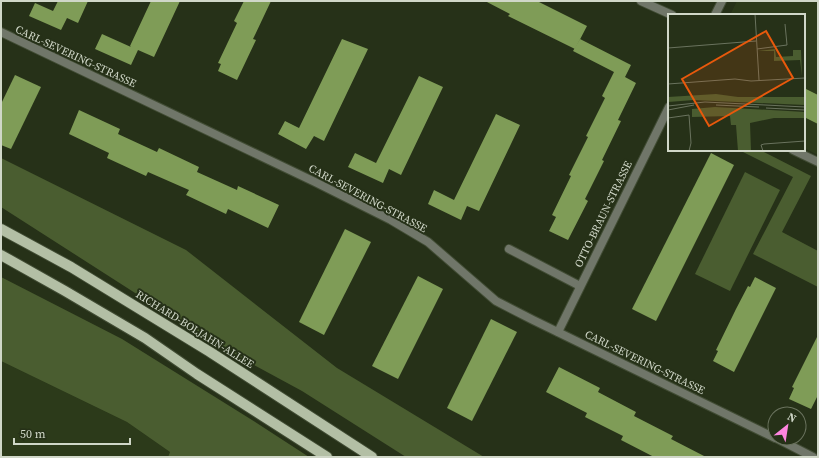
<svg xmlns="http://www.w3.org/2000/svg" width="819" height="458" font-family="'Source Serif 4',serif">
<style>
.built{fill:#2c3a1a}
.green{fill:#4a5d30}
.building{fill:#7f9c57}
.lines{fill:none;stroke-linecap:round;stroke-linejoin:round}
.lane-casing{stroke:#414c34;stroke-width:10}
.street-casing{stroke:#414c34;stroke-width:10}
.primary-casing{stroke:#414c34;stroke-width:12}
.lane{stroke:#707669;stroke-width:8}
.street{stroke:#707669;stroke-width:8}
.primary{stroke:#b3bfa5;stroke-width:10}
.labels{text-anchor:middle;stroke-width:4;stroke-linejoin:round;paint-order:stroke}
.street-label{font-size:11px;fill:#d0d7c8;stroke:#263118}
.inset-road{fill:none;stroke:#6a735e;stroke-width:1}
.view{fill:#e8590c;fill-opacity:0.15;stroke:#e8590c;stroke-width:2}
.inset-edge{fill:none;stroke:#d0d7c8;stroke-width:2}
</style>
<rect width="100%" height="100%" fill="#263118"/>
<g class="built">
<polygon points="737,1 818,1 818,155 804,148 804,15 730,15"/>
<polygon points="1,361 127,422 170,452 168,457 1,457"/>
</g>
<g class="green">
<polygon points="739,150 760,150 811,176 782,232 818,251 818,287 753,254 793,177"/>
<polygon points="1,158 186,250 337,368 484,457 406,457 302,391 210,341 1,207"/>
<polygon points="745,172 780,190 730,291 695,274"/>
<polygon points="1,277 122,339 252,420 309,457 168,457 170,452 127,422 1,361"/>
</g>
<g class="building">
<polygon points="58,1 88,1 78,23 67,18 61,30 29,16 35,3 53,11"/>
<polygon points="151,1 180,1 154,57 138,50 131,65 95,49 102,34 131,47 130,46"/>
<polygon points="244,1 271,1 253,39 256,40 237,80 218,71 221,64 218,63 237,23 234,21"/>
<polygon points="485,1 537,1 587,26 575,49 508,16 510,14"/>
<polygon points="342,39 368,49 324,141 314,136 306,149 278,134 285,121 299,128"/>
<polygon points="580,39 631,65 625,77 636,83 618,120 621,121 602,160 604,161 585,199 588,201 568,240 549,231 556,217 552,215 571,176 569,175 588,137 586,136 605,98 602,96 614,72 573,51"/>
<polygon points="15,75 41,87 11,149 1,145 1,104"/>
<polygon points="419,76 443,87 401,175 389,169 383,183 348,167 355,153 376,163"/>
<polygon points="804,88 818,95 818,124 804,117"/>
<polygon points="79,110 120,129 118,134 157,152 159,148 199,167 197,172 237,190 238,186 279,205 268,228 228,209 226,214 186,195 189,190 148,172 146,176 107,158 109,153 69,134"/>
<polygon points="496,114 520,125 479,211 467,206 461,220 428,204 434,190 454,200"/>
<polygon points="711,153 734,165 656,321 632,309"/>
<polygon points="345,229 371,242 324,335 299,322"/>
<polygon points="418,276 443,289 398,379 372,366"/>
<polygon points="755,277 776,288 734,372 713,361 718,351 716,350 736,309 748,286 750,287"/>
<polygon points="491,319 517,332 472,421 447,408"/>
<polygon points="818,335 818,395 811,409 789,399 794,388 792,387"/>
<polygon points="559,367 600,388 598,392 636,412 634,416 673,436 671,439 706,457 654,457 621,440 623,436 585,417 587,413 546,392"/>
</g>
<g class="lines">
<g class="lane-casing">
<polyline id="lane" points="509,249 580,286"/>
</g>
<g class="street-casing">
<g id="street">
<polyline points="641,1 672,15"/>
<polyline points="715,15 722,1"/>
<polyline points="1,32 315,182 391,220 428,242 496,301 533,320 775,438"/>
<polyline points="793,150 818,162"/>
<polyline points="558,332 669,107"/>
<polyline points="776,438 813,457"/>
</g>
</g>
<g class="primary-casing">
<g id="primary">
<polyline points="1,229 71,267 210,352 372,457"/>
<polyline points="1,255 65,291 145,338 197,374 327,457"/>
</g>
</g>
<use href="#lane" class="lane"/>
<use href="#street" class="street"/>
<use href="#primary" class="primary"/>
</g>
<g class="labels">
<g class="street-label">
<text transform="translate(76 56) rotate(25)" y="4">CARL-SEVERING-STRASSE</text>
<text transform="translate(368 198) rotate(28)" y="4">CARL-SEVERING-STRASSE</text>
<text transform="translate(603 214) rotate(-64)" y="4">OTTO-BRAUN-STRASSE</text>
<text transform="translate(195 329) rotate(32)" y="4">RICHARD-BOLJAHN-ALLEE</text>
<text transform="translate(645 362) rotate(26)" y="4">CARL-SEVERING-STRASSE</text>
</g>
</g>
<g transform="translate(668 14)">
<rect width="137" height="137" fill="#263118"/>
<path d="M107 35 108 43 125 42V36H133L134 62 132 46 106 47V37H90ZM48 80 70 83H137V91L26 86 0 88V83ZM47 93 137 98V104H106L82 109 83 137H70L68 111H63L62 102 24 103V95Z" fill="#4a5d30"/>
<path class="inset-road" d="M87 0 91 66M0 34 88 27M89 35 119 31 117 10M0 70 67 65 83 67 137 64M48 91 91 93M0 92 37 88 137 93M98 94 137 96M0 96 26 91M0 104 21 101 23 129 21 137M95 137 93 131 96 130 137 127"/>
<path class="view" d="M98 17 125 64 41 112 14 65Z"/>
<rect width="137" height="137" class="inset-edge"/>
</g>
<rect width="819" height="458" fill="none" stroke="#d0d7c8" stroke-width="4"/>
<g transform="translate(787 426) rotate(30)"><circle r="19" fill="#263118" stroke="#6a735e"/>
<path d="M0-3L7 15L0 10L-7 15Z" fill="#fe85df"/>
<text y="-6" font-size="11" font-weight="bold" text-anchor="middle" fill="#d0d7c8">N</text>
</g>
<path d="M14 438v6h116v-6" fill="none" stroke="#d0d7c8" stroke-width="2"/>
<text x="20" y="438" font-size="12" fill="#d0d7c8" stroke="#263118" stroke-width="3" paint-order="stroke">50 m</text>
</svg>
